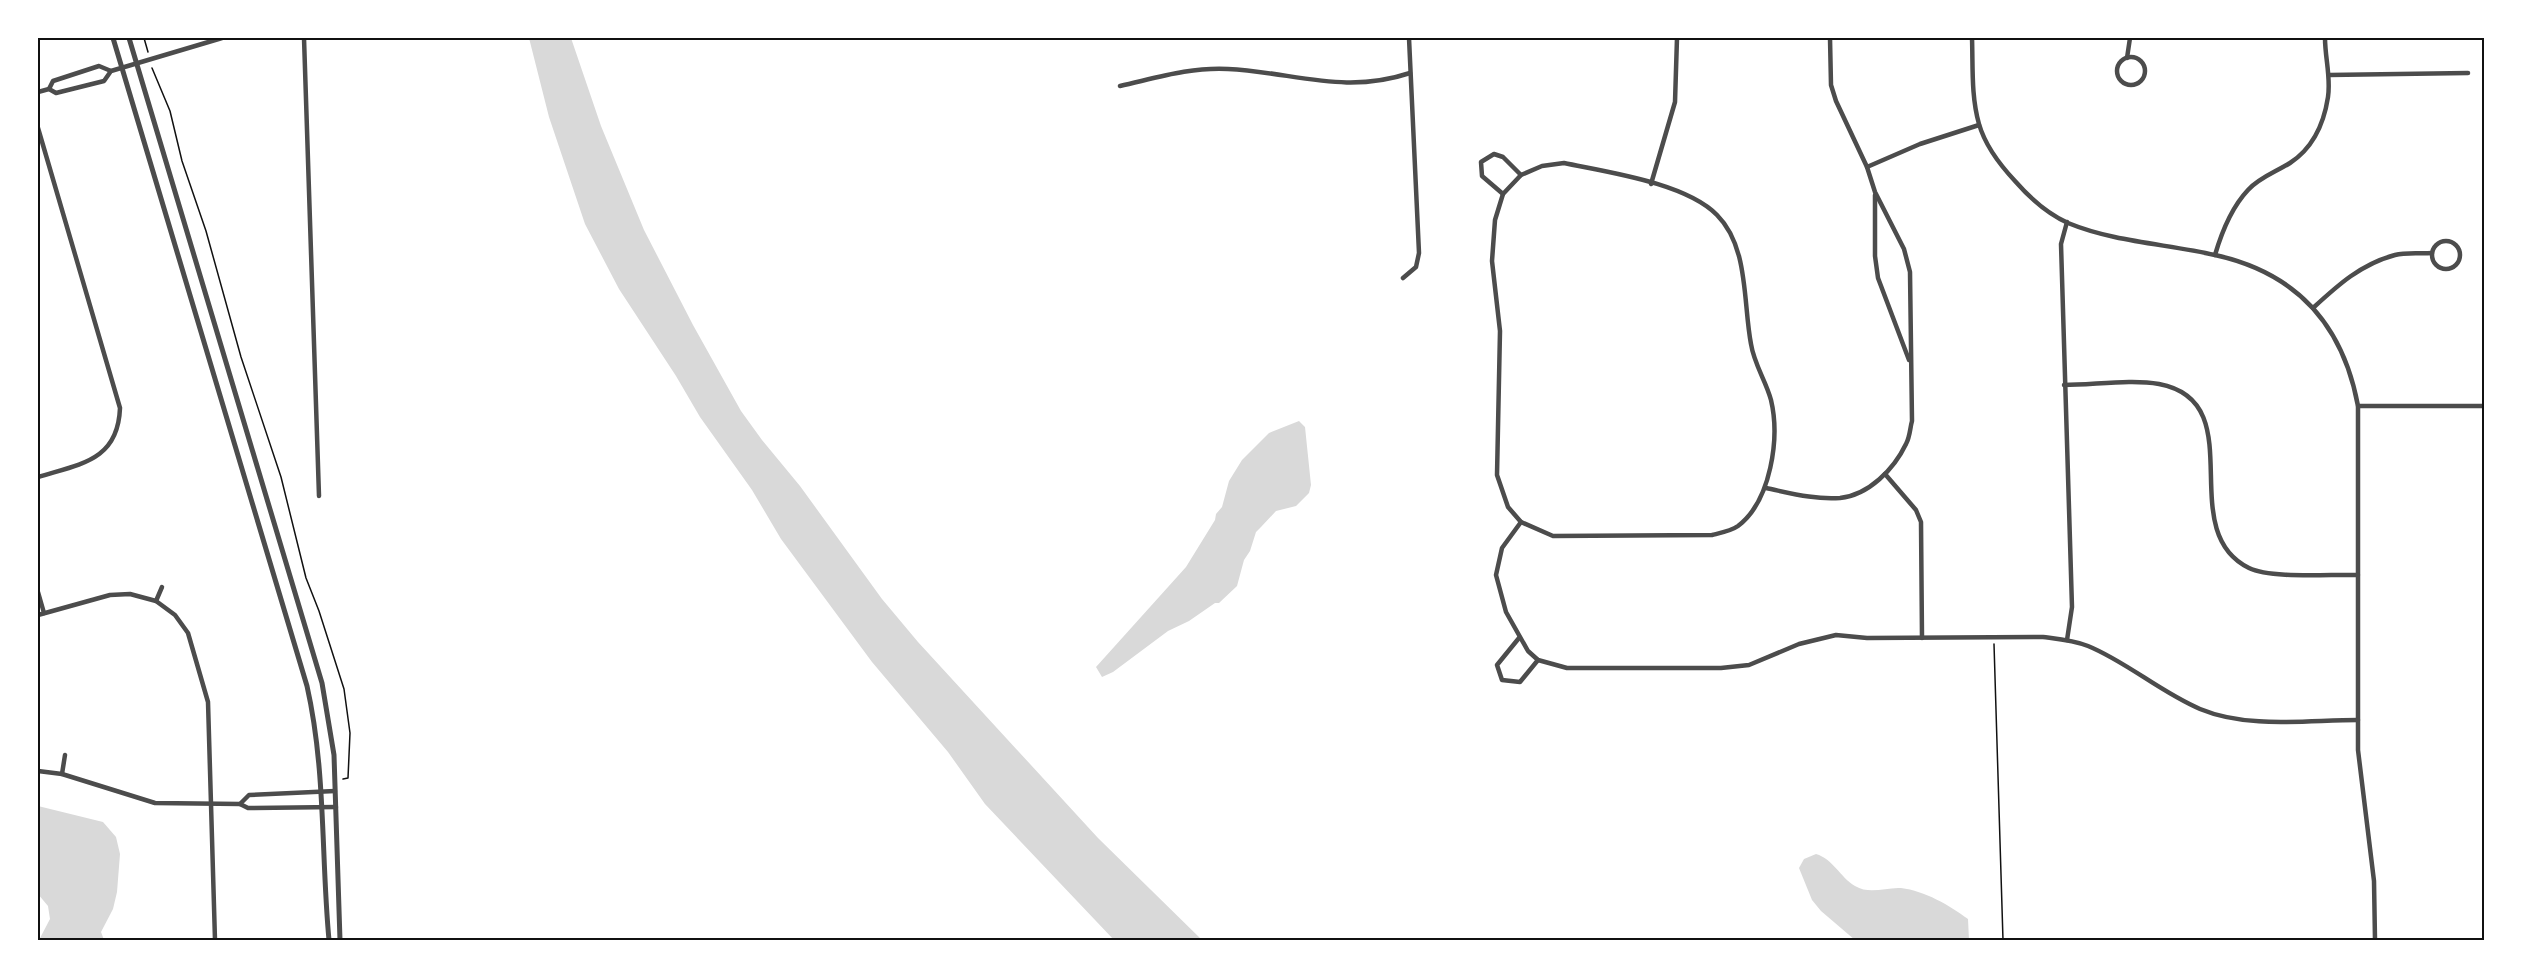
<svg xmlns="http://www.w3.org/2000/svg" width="2522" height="978" font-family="Arial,sans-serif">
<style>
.water{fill:#d9d9d9}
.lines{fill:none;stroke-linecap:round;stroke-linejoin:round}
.path{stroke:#111;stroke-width:1.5}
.minor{stroke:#4c4c4c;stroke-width:4.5}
.tertiary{stroke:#4c4c4c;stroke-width:5}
.neatline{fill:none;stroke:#111;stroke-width:2}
</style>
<rect width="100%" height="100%" fill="#fff"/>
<g class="water">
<polygon points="529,38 571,38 601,126 644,230 693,325 741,411 762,440 800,486 882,599 918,642 1098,838 1202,940 1114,940 985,804 948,752 872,662 781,539 752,490 700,417 676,376 619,289 585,224 549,117"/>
<polygon points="1299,421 1305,427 1311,485 1309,493 1296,506 1276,511 1261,527 1256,532 1250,551 1244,560 1237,586 1219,603 1215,603 1189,621 1168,631 1113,672 1102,677 1096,667 1186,567 1215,520 1216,514 1222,507 1229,481 1242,460 1269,433"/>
<polygon points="38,806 103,822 116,837 120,854 117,892 113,909 101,932 104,940 39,940 50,919 48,906 38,894"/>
<path d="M1816 854C1833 859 1840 877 1855 886 1870 895 1886 887 1901 888 1925 891 1949 905 1968 919L1969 940H1855L1821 911 1812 900 1799 868 1804 859Z"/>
</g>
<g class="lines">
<g class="path">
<polyline points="144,38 148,52"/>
<polyline points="152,68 170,111 182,161 206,231 241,357 281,477 306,578 319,611 344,689 350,733 348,778 343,779"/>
<polyline points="1994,644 2003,940"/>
</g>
<g class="minor">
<polyline points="304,38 319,496"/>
<path d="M1972 38C1973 66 1971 96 1979 124 1985 145 2000 165 2015 181 2029 197 2048 214 2068 223 2114 242 2167 244 2215 255 2297 273 2343 325 2358 406V750L2374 881 2375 940"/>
<circle cx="2131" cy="71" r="14"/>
<polyline points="2127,58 2130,38"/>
<polyline points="2329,75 2468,73"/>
<path d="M1120 86C1156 78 1190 67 1228 69 1293 72 1344 95 1410 73"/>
<polyline points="49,89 53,81 99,66 111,71"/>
<polyline points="38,92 49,89 56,93 104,81 111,71 222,38"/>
<path d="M38 128 120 408C118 461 80 464 38 477"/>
<path d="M1564 163C1607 172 1686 183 1717 215 1749 247 1743 303 1751 344 1754 364 1766 381 1771 400 1780 438 1771 501 1738 526 1731 531 1720 533 1712 535L1553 536 1521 522 1508 507 1497 475 1500 331 1492 261 1495 220 1503 194 1521 175 1542 166Z"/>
<polyline points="1867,167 1920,144 1979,125"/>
<polyline points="1651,184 1675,102 1677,38"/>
<polyline points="1503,194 1482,176 1481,162 1494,154 1503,157 1521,175"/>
<polyline points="1875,195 1875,256 1878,278 1909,360"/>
<polyline points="2067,222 2061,244 2072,607 2067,640"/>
<circle cx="2446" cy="255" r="14"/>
<path d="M2215 255C2222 231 2231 208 2248 190 2260 177 2276 172 2290 163 2313 148 2324 123 2328 97 2331 77 2325 58 2325 38"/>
<polyline points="1403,278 1416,267 1419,253 1409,38"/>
<path d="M2313 308C2338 285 2361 264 2395 255 2406 252 2420 254 2432 253"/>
<path d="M2064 385C2093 385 2131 379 2159 384 2254 402 2172 530 2249 568 2271 579 2331 574 2358 575"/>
<polyline points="2358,406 2484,406"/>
<polyline points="1885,474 1916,510 1921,522 1922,638"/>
<path d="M1766 488C1790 493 1815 500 1840 498 1869 495 1894 469 1906 444 1910 437 1910 428 1912 421L1910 272 1904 249 1875 192 1867 167 1836 101 1831 85 1830 38"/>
<path d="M1521 522 1502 548 1496 575 1506 612 1528 651 1538 660 1567 668H1721L1749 665 1799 644 1836 635 1867 638 2043 637C2059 639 2073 640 2088 646 2127 662 2160 692 2200 709 2248 729 2307 720 2358 720"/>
<polyline points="38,592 44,613"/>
<polyline points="156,601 162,587"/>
<polyline points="38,615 110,595 130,594 156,601 175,615 188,633 208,702 215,940"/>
<polyline points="1519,638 1497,665 1502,680 1520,682 1538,660"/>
<polyline points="38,771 62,774 155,803 240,804 248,808 336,807"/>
<polyline points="62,774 65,755"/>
<polyline points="240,804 249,795 335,791"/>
</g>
<g class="tertiary">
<path d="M113 38 307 686C326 770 321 856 329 940"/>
<polyline points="129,38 322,683 334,755 340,940"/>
</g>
</g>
<rect width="2522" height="978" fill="none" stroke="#ffffff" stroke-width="78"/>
<rect x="39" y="39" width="2444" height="900" class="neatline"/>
</svg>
